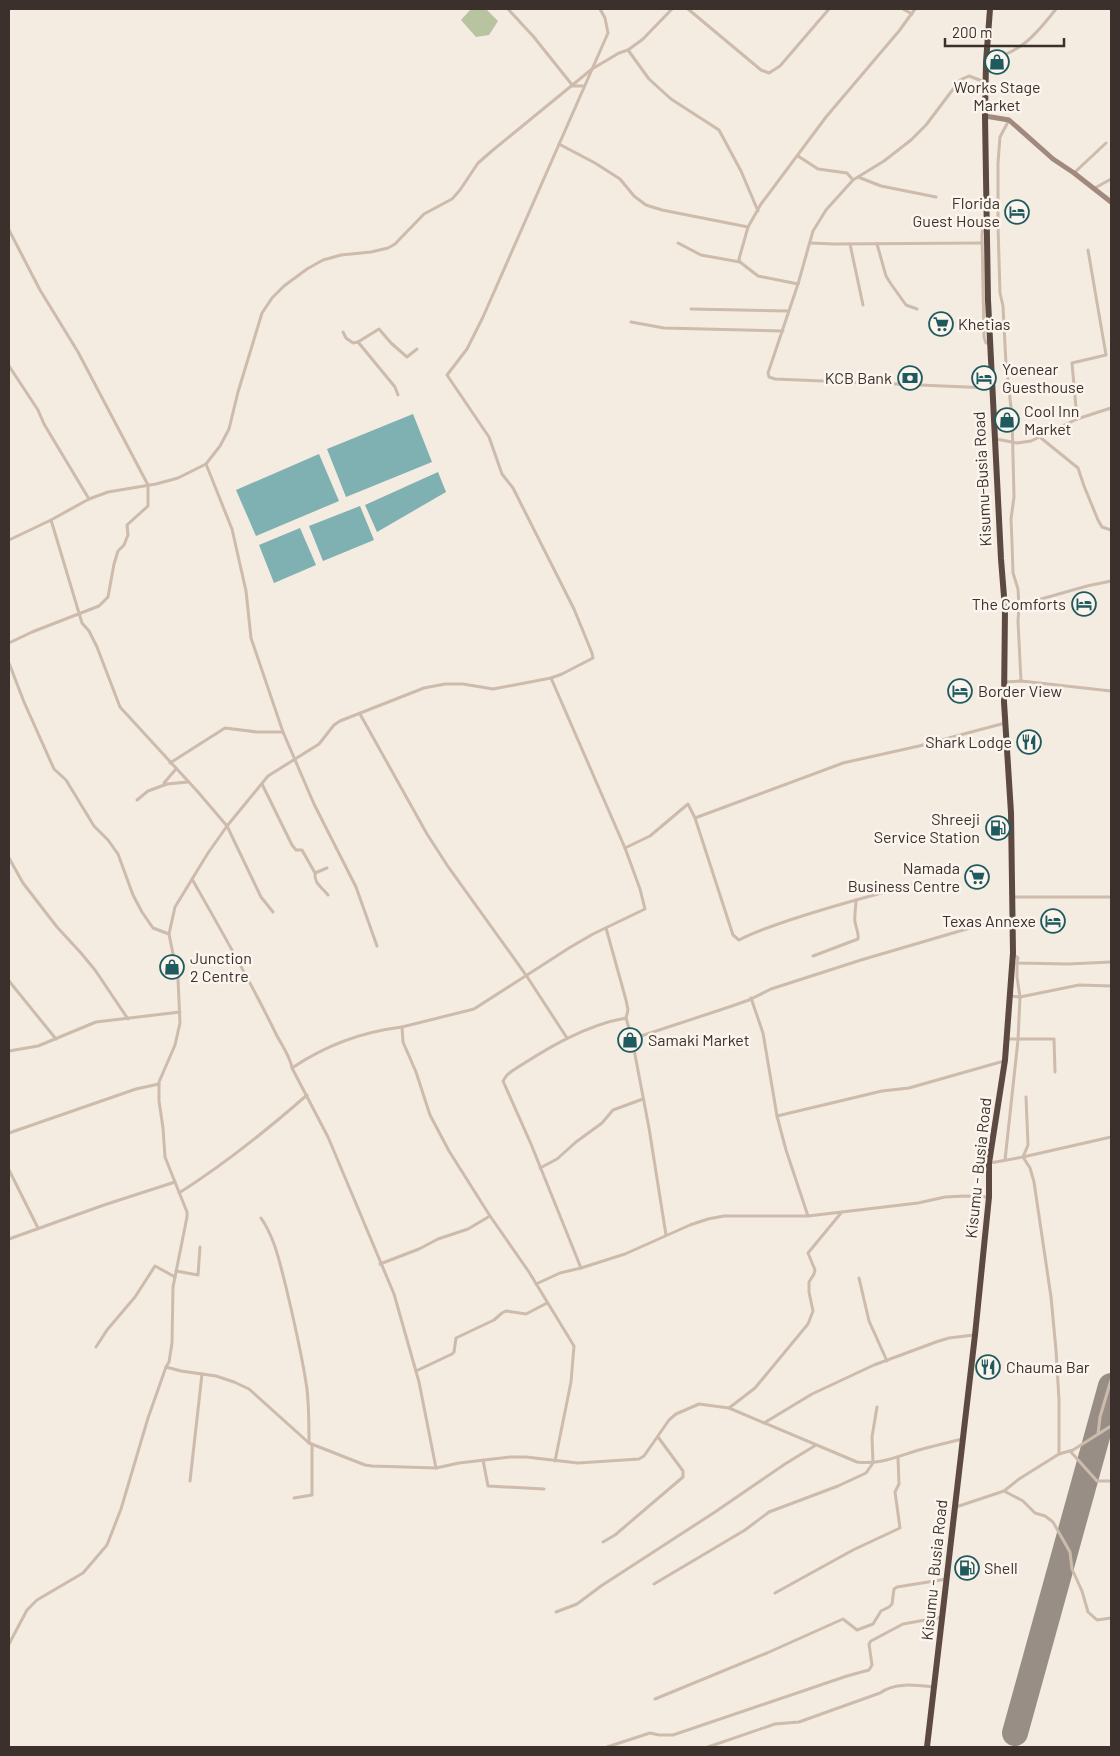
<svg xmlns="http://www.w3.org/2000/svg" width="1120" height="1756" font-family="Barlow,sans-serif">
<style>
.green{fill:#b8c4a0}
.water{fill:#7fb0b2}
.lines{fill:none;stroke-linecap:round;stroke-linejoin:round}
.runway{stroke:#988e86;stroke-width:26}
.street{stroke:#cdbbac;stroke-width:3}
.secondary{stroke:#a18a7d;stroke-width:5}
.highway{stroke:#5c4a42;stroke-width:6}
.labels{text-anchor:middle;stroke-width:5;stroke-linejoin:round;paint-order:stroke}
.poi-label{font-size:16px;fill:#3b302b;stroke:#fbf5ee;text-anchor:start}
.street-label{font-size:16px;fill:#3b302b;stroke:#fbf5ee}
</style>
<rect width="100%" height="100%" fill="#f4ebe1"/>
<polygon class="green" points="471,9 486,9 498,21 489,35 476,37 461,20"/>
<g class="water">
<polygon points="413,414 432,462 346,497 327,449"/>
<polygon points="319,454 339,501 256,536 236,490"/>
<polygon points="438,472 446,492 377,532 365,505"/>
<polygon points="360,506 374,540 323,561 309,526"/>
<polygon points="300,528 316,565 274,583 259,545"/>
</g>
<g class="lines">
<polyline class="runway" points="1015,1733 1111,1386"/>
<g class="street">
<polyline points="508,9 533,36 573,86 584,86"/>
<path d="M600 9 605 18 608 33 483 317 467 349 447 375 489 437 502 474 513 488 574 609 592 653 593 658 562 674 551 678 493 689 463 684H445L424 688 340 721 334 725 319 744 268 776 227 826 208 853 175 907 169 934 178 979 180 1023 175 1045 159 1082V1101L163 1128 165 1157 187 1212V1217L173 1287 172 1343 169 1362 166 1367 181 1371 216 1376 234 1382 249 1389 309 1443 365 1465 372 1466 436 1468 459 1463 510 1457H526L578 1463 639 1459 644 1456 669 1420 676 1414 699 1404 729 1408 857 1462C880 1465 898 1456 919 1450 933 1446 947 1443 962 1439"/>
<polyline points="688,9 761,70 769,73 780,66 829,9"/>
<polyline points="903,9 912,14"/>
<polyline points="628,50 649,79 671,99 719,130 741,171 758,211"/>
<path d="M987 61C1022 51 1034 37 1056 9"/>
<polyline points="985,82 969,76 960,80 926,125 911,140 884,161 853,180 826,210 813,231 798,284 768,373 769,377 775,379 991,388"/>
<polyline points="559,144 595,163 620,179 634,196 646,205 662,210 748,227"/>
<polyline points="798,156 818,169 847,173 853,180"/>
<polyline points="1074,173 1106,143"/>
<polyline points="858,177 881,186 936,197"/>
<polyline points="1095,188 1111,179"/>
<polyline points="998,226 998,163 1000,137 1009,120"/>
<polyline points="9,230 40,290 78,352 148,485 148,506 127,525 128,535 124,545 118,551 114,564 108,597 99,606 32,632 9,643"/>
<polyline points="678,243 701,255 740,262"/>
<polyline points="810,243 834,244 982,243"/>
<polyline points="850,244 863,305"/>
<polyline points="877,244 886,276 891,284 906,305 917,309"/>
<polyline points="798,284 758,276 740,262 739,259 748,227 761,204 826,117 899,31 915,9"/>
<polyline points="691,309 788,311"/>
<polyline points="631,322 664,328 783,331"/>
<polyline points="343,332 346,338 353,343 358,342 379,329 391,343 407,357 417,349"/>
<polyline points="358,342 395,387 398,395"/>
<polyline points="989,343 986,343 984,337 982,235 983,227 998,226 1000,293 1003,306 1006,364 1012,416 1014,497 1011,519 1012,543 1013,573 1018,589 1019,606 1018,621 1021,681"/>
<polyline points="9,366 38,410 44,424 89,499"/>
<polyline points="1077,419 1072,363 1106,355 1088,250"/>
<polyline points="1041,438 1078,468 1084,486 1098,520 1102,527 1111,530"/>
<polyline points="996,439 1017,443 1031,441 1077,419 1111,408"/>
<polyline points="206,464 232,529 246,591 251,638 283,732 314,804 356,887 377,946"/>
<polyline points="51,520 82,623 89,631 97,647 120,707 198,792 227,826 261,897 273,912"/>
<polyline points="9,540 51,520 89,499 108,492 156,484 178,478 206,464 220,446 229,429 238,392 262,313 272,298 284,286 307,269 323,260 341,255 371,252 388,248 395,244 424,214 452,199 460,190 478,163 493,150 592,69 619,53 628,50 643,39 672,9"/>
<polyline points="1006,609 1087,586 1111,581"/>
<polyline points="9,663 24,702 54,769 66,780 94,826 108,840 118,854 133,895 142,912 153,928 169,934"/>
<polyline points="551,678 625,848 640,889 645,909 593,934 569,948 474,1009 402,1027 403,1042 416,1072 430,1115 449,1151 490,1216 529,1272 574,1346 571,1382 555,1461"/>
<polyline points="1005,682 1021,681 1111,691"/>
<polyline points="360,714 427,834 447,865 526,975 567,1038"/>
<polyline points="170,763 225,728 257,732 283,732"/>
<polyline points="164,783 176,769"/>
<polyline points="262,784 292,845 296,850 302,850 315,873 327,868"/>
<polyline points="137,800 148,791 167,784 188,782"/>
<polyline points="695,818 843,763 919,746 1005,723"/>
<path d="M625 848 650 836 688 804 695 818 733 935 739 940C756 931 775 925 793 919 835 905 877 894 919 883"/>
<polyline points="9,858 23,883 57,927 81,953 95,970 128,1019"/>
<path d="M315 873C314 884 322 887 328 895"/>
<path d="M192 879C221 930 250 980 276 1034 281 1044 290 1056 292 1068L328 1137 394 1294 419 1382 436 1468"/>
<polyline points="1013,897 1111,897"/>
<polyline points="1014,955 1018,958 1017,963 1068,964 1111,962"/>
<path d="M813 956 858 939C859 933 856 928 855 922 854 916 856 907 856 900"/>
<polyline points="9,981 56,1039"/>
<polyline points="1010,996 1020,997 1079,985 1111,986"/>
<polyline points="751,998 763,1033 777,1116 786,1150 808,1216"/>
<polyline points="626,1018 632,1039"/>
<polyline points="1007,1039 1054,1039 1055,1072"/>
<polyline points="9,1051 38,1046 96,1022 180,1012"/>
<path d="M292 1068C326 1045 361 1032 402 1027"/>
<polyline points="1026,1097 1028,1145 1023,1157 1030,1168 1034,1182 1051,1297 1056,1350 1059,1400 1059,1454"/>
<polyline points="777,1116 882,1091 909,1088 1004,1061"/>
<polyline points="9,1133 136,1089 159,1084"/>
<polyline points="1005,1160 1018,1040 1020,997 1017,977 1017,963"/>
<polyline points="990,1163 1023,1157 1111,1137"/>
<polyline points="540,1168 557,1159 576,1142 602,1123 613,1110 643,1099"/>
<polyline points="9,1170 38,1228"/>
<path d="M179 1193C225 1164 267 1130 307 1095"/>
<path d="M261 1218C275 1238 280 1264 286 1287 294 1321 302 1354 307 1389 309 1407 309 1425 309 1443"/>
<polyline points="666,1235 649,1128 632,1039 729,1007 749,1000 771,989 861,960 970,928 1012,918"/>
<polyline points="9,1239 104,1205 175,1182"/>
<polyline points="380,1264 419,1249 438,1239 468,1229 490,1216"/>
<polyline points="581,1268 625,1254 690,1225 708,1219 724,1216 808,1216 918,1203 945,1197 965,1196 988,1197"/>
<polyline points="176,1271 198,1275 200,1247"/>
<polyline points="859,1278 869,1321 887,1361"/>
<path d="M536 1284 560 1273 581 1268 531 1144 503 1081 507 1075 512 1071C546 1049 585 1025 626 1018L628 1010 626 1000 606 928"/>
<polyline points="96,1347 107,1330 135,1297 155,1266 175,1277"/>
<polyline points="416,1371 452,1354 454,1352 456,1338 494,1320 502,1313 506,1311 526,1314 547,1303"/>
<polyline points="729,1408 755,1388 808,1324 813,1311 809,1292 809,1282 814,1274 815,1270 808,1253 841,1213"/>
<polyline points="764,1423 812,1394 874,1365 936,1342 949,1338 974,1335"/>
<polyline points="1098,1434 1100,1417 1111,1380"/>
<polyline points="1070,1451 1097,1481 1111,1481"/>
<polyline points="483,1460 488,1486 544,1489"/>
<polyline points="190,1481 202,1374"/>
<polyline points="1004,1491 1023,1501 1035,1513 1045,1516 1053,1522 1070,1552 1072,1569 1082,1591 1088,1612 1097,1620 1111,1618"/>
<polyline points="294,1498 312,1495 312,1444"/>
<polyline points="956,1507 1004,1491 1019,1479 1059,1454 1073,1450 1111,1426"/>
<polyline points="603,1542 615,1535 683,1477 683,1471 658,1437"/>
<polyline points="654,1584 745,1530 769,1512 838,1486 866,1473 873,1463 872,1437 877,1407"/>
<polyline points="775,1593 853,1550 900,1528 895,1492 899,1484 898,1457"/>
<polyline points="556,1612 577,1604 601,1586 715,1512 785,1464 816,1445"/>
<polyline points="9,1644 27,1610 37,1600 83,1573 107,1545 121,1509 148,1418 166,1367"/>
<polyline points="655,1699 767,1653 843,1619 857,1630 873,1624 881,1611 889,1607 892,1604 894,1589 897,1587 947,1579"/>
<polyline points="607,1747 650,1733 659,1735 673,1735 847,1676 869,1670 872,1665 869,1644 871,1641 903,1624 942,1617"/>
<path d="M708 1747 775 1724 799 1722 880 1693C895 1682 916 1685 934 1687"/>
</g>
<polyline class="secondary" points="985,116 1009,120 1053,159 1074,173 1111,202"/>
<polyline class="highway" points="927,1747 975,1335 989,1197 989,1163 1005,1060 1013,953 1011,813 1004,702 1005,609 1001,559 988,300 985,116 986,62 990,9"/>
</g>
<defs>
<g id="shop-ring" transform="scale(1.25)"><circle r="9.5" fill="#fbf5ee" stroke="#1f5a5e" stroke-width="1.5"/><path d="M-5-2.5h2.3a2.7 3.5 0 0 1 5.4 0H5L5.5 6h-11ZM-1.5-2.5h3a1.5 2.3 0 0 0-3 0Z" fill="#1f5a5e"/></g>
<g id="hotel-ring" transform="scale(1.25)"><circle r="9.5" fill="#fbf5ee" stroke="#1f5a5e" stroke-width="1.5"/><path d="M-6-4.5h1.5V1H6V5H4.5V3h-9V5H-6ZM-4 0a1.8 1.8 0 1 1 3.6 0ZM.5 0V-2.5h3Q6-2.5 6 0Z" fill="#1f5a5e"/></g>
<g id="supermarket-ring" transform="scale(1.25)"><circle r="9.5" fill="#fbf5ee" stroke="#1f5a5e" stroke-width="1.5"/><path d="M-6-5.5h2.5l.6 2H6L4.5 2H-2.5L-4.4-4H-6ZM-1.5 3.2a1.3 1.3 0 1 0 .1 0ZM3 3.2a1.3 1.3 0 1 0 .1 0Z" fill="#1f5a5e"/></g>
<g id="bank-ring" transform="scale(1.25)"><circle r="9.5" fill="#fbf5ee" stroke="#1f5a5e" stroke-width="1.5"/><path d="M-6-4H6V4H-6ZM0-2.3a2.3 2.3 0 1 0 0 4.6a2.3 2.3 0 1 0 0-4.6Z" fill="#1f5a5e"/></g>
<g id="restaurant-ring" transform="scale(1.25)"><circle r="9.5" fill="#fbf5ee" stroke="#1f5a5e" stroke-width="1.5"/><path d="M-5-6h1v4h1v-4h1v4h1v-4h1v5L-1.5 .5V6h-2V.5L-5-1ZM5-6V6H3V1.5H1.5Q1.5-4 5-6Z" fill="#1f5a5e"/></g>
<g id="fuel-ring" transform="scale(1.25)"><circle r="9.5" fill="#fbf5ee" stroke="#1f5a5e" stroke-width="1.5"/><path d="M-5.5-6h7V0h2V4h1.3V-2.5L3-4.5l.8-.8L6-3V5H2.5V1h-1V6h-7ZM-4.2-4.7v3.2H.2V-4.7Z" fill="#1f5a5e"/></g>
</defs>
<g fill-rule="evenodd">
<use href="#shop-ring" x="997" y="62"/>
<use href="#hotel-ring" x="1017" y="212"/>
<use href="#supermarket-ring" x="941" y="324"/>
<use href="#bank-ring" x="910" y="378"/>
<use href="#hotel-ring" x="984" y="378"/>
<use href="#shop-ring" x="1007" y="420"/>
<use href="#hotel-ring" x="1084" y="604"/>
<use href="#hotel-ring" x="960" y="691"/>
<use href="#restaurant-ring" x="1029" y="742"/>
<use href="#fuel-ring" x="998" y="828"/>
<use href="#supermarket-ring" x="977" y="877"/>
<use href="#hotel-ring" x="1053" y="921"/>
<use href="#shop-ring" x="172" y="967"/>
<use href="#shop-ring" x="630" y="1040"/>
<use href="#restaurant-ring" x="988" y="1367"/>
<use href="#fuel-ring" x="967" y="1568"/>
</g>
<g class="labels">
<g class="poi-label">
<text x="997" y="93" text-anchor="middle">Works Stage<tspan x="997" dy="18">Market</tspan></text>
<text x="1000" y="209" text-anchor="end">Florida<tspan x="1000" dy="18">Guest House</tspan></text>
<text x="958" y="330">Khetias</text>
<text x="1002" y="375">Yoenear<tspan x="1002" dy="18">Guesthouse</tspan></text>
<text x="892" y="384" text-anchor="end">KCB Bank</text>
<text x="1024" y="417">Cool Inn<tspan x="1024" dy="18">Market</tspan></text>
<text x="1066" y="610" text-anchor="end">The Comforts</text>
<text x="978" y="697">Border View</text>
<text x="1012" y="748" text-anchor="end">Shark Lodge</text>
<text x="980" y="825" text-anchor="end">Shreeji<tspan x="980" dy="18">Service Station</tspan></text>
<text x="960" y="874" text-anchor="end">Namada<tspan x="960" dy="18">Business Centre</tspan></text>
<text x="1036" y="927" text-anchor="end">Texas Annexe</text>
<text x="190" y="964">Junction<tspan x="190" dy="18">2 Centre</tspan></text>
<text x="648" y="1046">Samaki Market</text>
<text x="1006" y="1373">Chauma Bar</text>
<text x="984" y="1574">Shell</text>
</g>
<g class="street-label">
<text transform="translate(982 479) rotate(-93)" y="6">Kisumu-Busia Road</text>
<text transform="translate(978 1168) rotate(-84)" y="6">Kisumu - Busia Road</text>
<text transform="translate(934 1570) rotate(-84)" y="6">Kisumu - Busia Road</text>
</g>
</g>
<rect width="1120" height="1756" fill="none" stroke="#3b302b" stroke-width="20"/>
<path d="M945 38v8h119v-8" fill="none" stroke="#3b302b" stroke-width="2.5"/>
<text x="952" y="38" font-size="15" fill="#3b302b" stroke="#fbf5ee" stroke-width="4" paint-order="stroke">200 m</text>
</svg>
